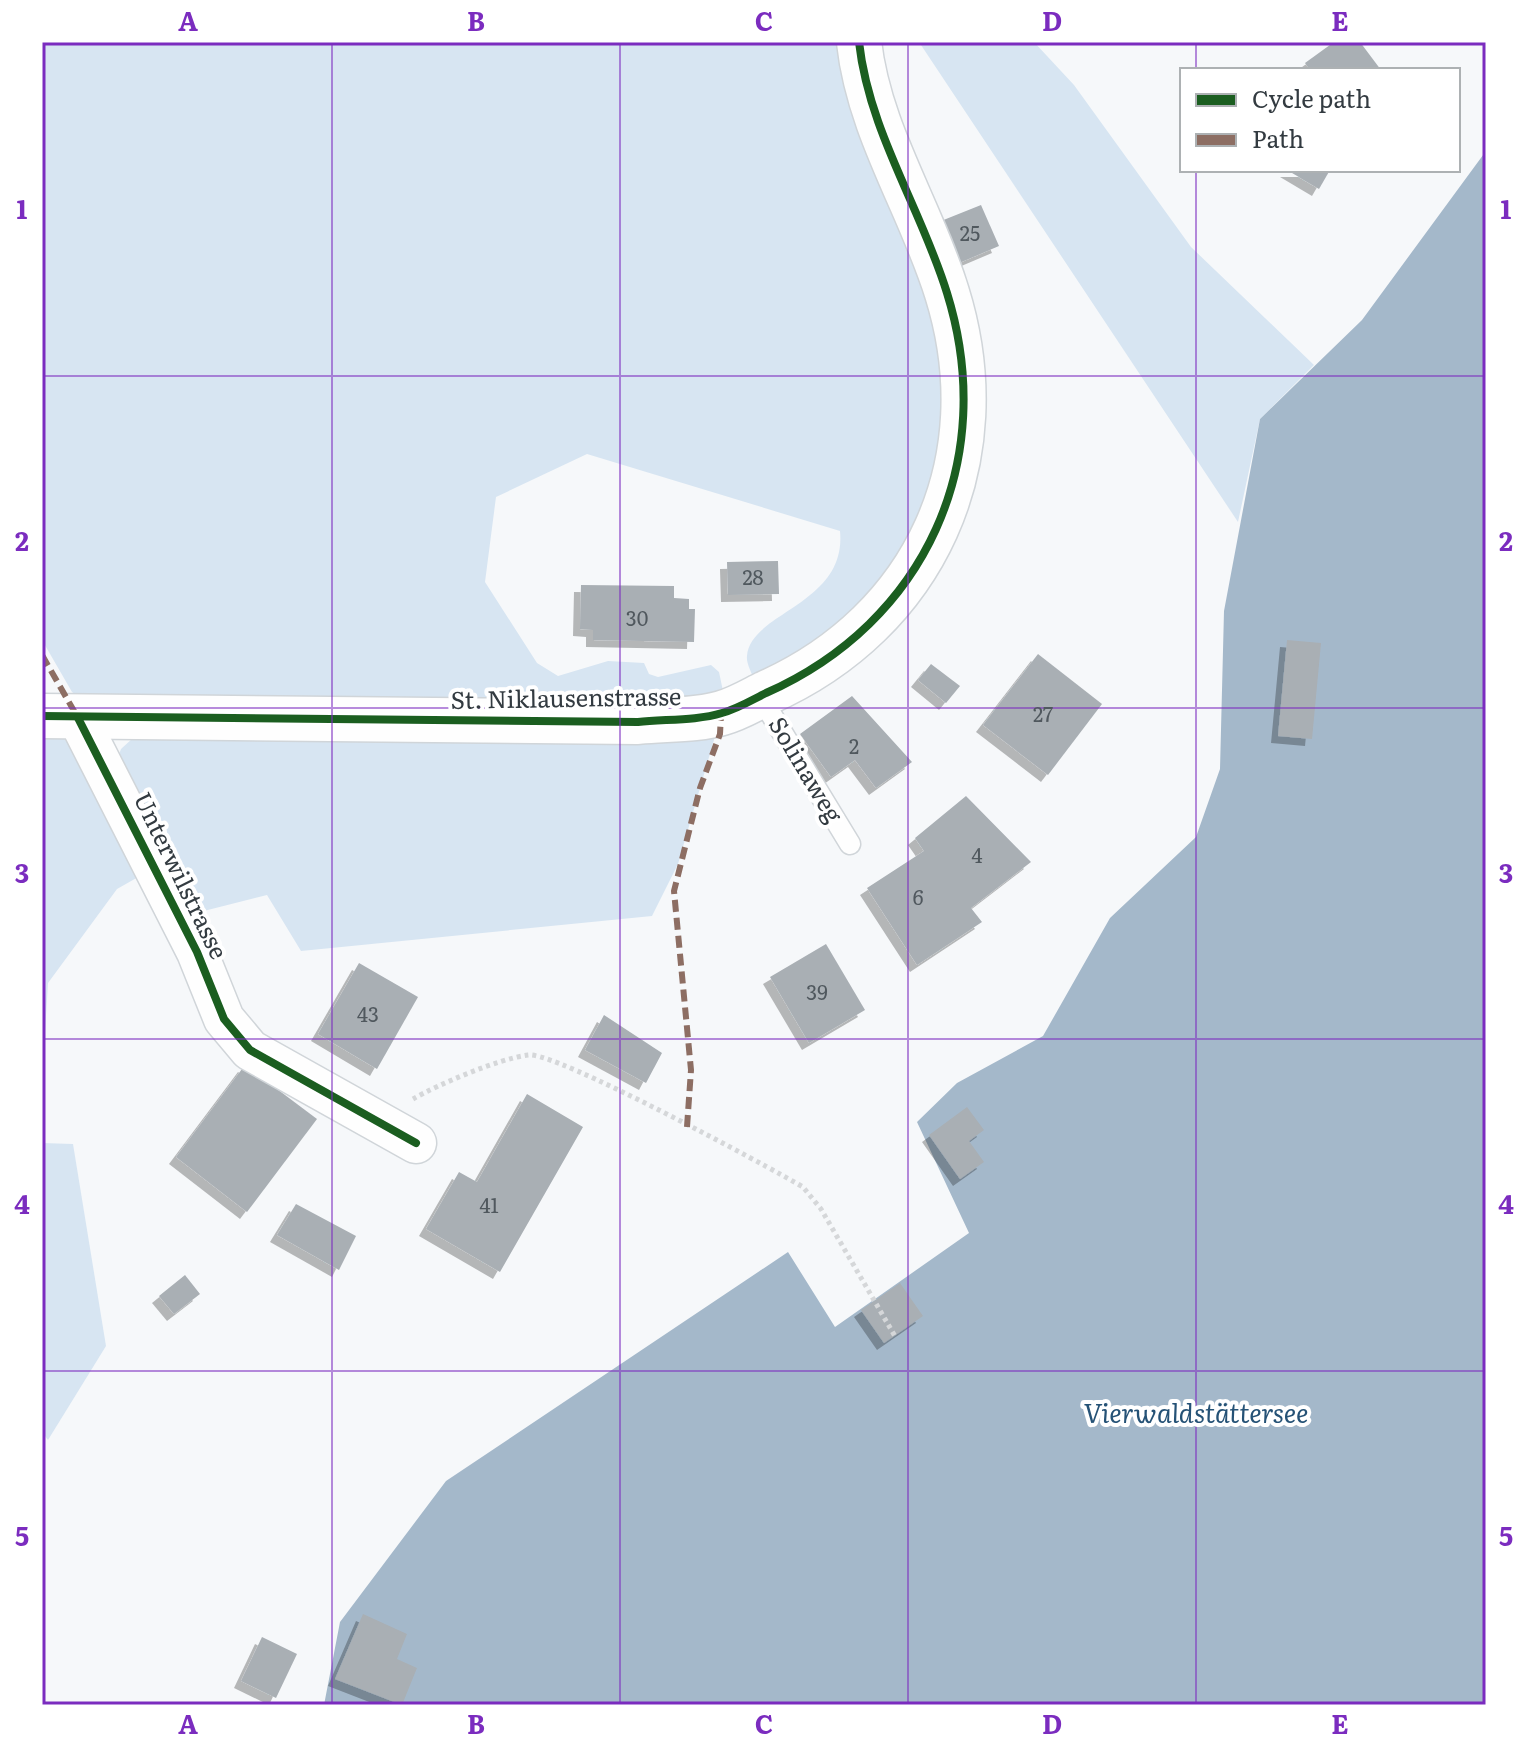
<svg xmlns="http://www.w3.org/2000/svg" width="1528" height="1747" font-family="Literata,serif">
<style>
.green{fill:#d7e5f2}
.water{fill:#a4b8ca}
.building{fill:#a9afb4;filter:url(#shadow)}
.lines{fill:none;stroke-linecap:round;stroke-linejoin:round}
.lane-casing{stroke:#d0d5d9;stroke-width:23}
.street-casing{stroke:#d0d5d9;stroke-width:43}
.secondary-casing{stroke:#d0d5d9;stroke-width:47}
.path{stroke:#d5d7d9;stroke-width:5;stroke-dasharray:4 4;stroke-linecap:butt}
.lane{stroke:#fefefe;stroke-width:20}
.street{stroke:#fefefe;stroke-width:40}
.secondary{stroke:#fefefe;stroke-width:44}
.quiet{stroke:#8d6e63;stroke-width:6;stroke-dasharray:12 6;stroke-linecap:butt}
.cycleway-casing{stroke:#fff;stroke-width:13}
.cycleway{stroke:#1b5e20;stroke-width:8}
.grid{fill:none;stroke:#7b2cbf;stroke-width:2;stroke-opacity:0.55}
.labels{text-anchor:middle;stroke-width:8;stroke-linejoin:round;paint-order:stroke}
.number-label{font-size:20px;fill:#50585e}
.street-label{font-size:24px;fill:#333b41;stroke:#fff}
.water-label{font-size:26px;font-style:italic;fill:#255276;stroke:#fff}
.neatline{fill:none;stroke:#7b2cbf;stroke-width:3}
.grid-label{font-size:26px;text-anchor:middle;font-weight:bold;fill:#7b2cbf}
</style>
<defs>
<filter id="shadow"><feDropShadow dx="-7" dy="7" stdDeviation="0" flood-color="#0004"/></filter>
</defs>
<rect width="100%" height="100%" fill="#f6f8fa"/>
<g class="green">
<path d="M42 42H840L917 248 953 400 913 544 841 634 754 680C752 673 746 663 747 656 750 612 847 605 840 531L587 454 496 497 485 582 537 663 558 676 608 661 644 663 649 674 658 677 711 665 719 672 723 691 700 704 90 705 72 692 42 640Z"/>
<polygon points="919,42 1034,42 1074,85 1191,247 1314,365 1260,419 1238,522"/>
<polygon points="42,731 57,733 77,750 147,872 117,889 48,983 42,1080"/>
<polygon points="716,733 678,864 652,916 301,951 267,895 188,915 117,760 121,749 133,738 478,737 601,744"/>
<polygon points="42,1143 73,1144 106,1346 48,1440 42,1432"/>
</g>
<polygon class="water" points="1486,151 1486,1705 324,1705 340,1622 446,1481 788,1252 835,1327 969,1233 917,1122 957,1083 1043,1036 1110,918 1196,837 1220,769 1224,611 1260,419 1362,320"/>
<g class="building">
<polygon points="1334,42 1360,42 1381,70 1310,70 1305,63"/>
<polygon points="1287,170 1330,170 1319,189"/>
<polygon points="981,205 999,246 959,263 941,221"/>
<polygon points="778,561 779,594 728,595 727,562"/>
<polygon points="581,585 674,586 674,598 689,599 689,609 695,609 694,642 593,640 593,630 580,629"/>
<polygon points="1287,640 1321,643 1312,739 1278,736"/>
<polygon points="1038,654 1102,704 1048,775 983,725"/>
<polygon points="931,664 960,686 946,703 918,680"/>
<polygon points="852,696 912,762 876,788 855,760 831,777 800,734"/>
<polygon points="966,796 1031,862 971,908 982,922 917,965 867,888 924,851 915,838"/>
<polygon points="826,944 865,1010 809,1043 770,977"/>
<polygon points="359,963 418,997 377,1069 318,1034"/>
<polygon points="604,1015 662,1053 646,1083 585,1050"/>
<polygon points="245,1065 317,1119 247,1212 176,1157"/>
<polygon points="527,1094 583,1127 500,1272 426,1229 459,1172 477,1182"/>
<polygon points="967,1107 984,1130 969,1141 984,1162 960,1179 929,1135"/>
<polygon points="296,1204 356,1236 339,1270 277,1235"/>
<polygon points="185,1275 200,1294 174,1314 159,1296"/>
<polygon points="900,1283 923,1316 884,1343 861,1310"/>
<polygon points="363,1614 407,1634 397,1659 417,1668 402,1705 335,1679"/>
<polygon points="262,1637 297,1654 276,1698 241,1681"/>
</g>
<g class="lines">
<g class="lane-casing">
<polyline id="lane" points="760,696 850,844"/>
</g>
<g class="street-casing">
<polyline id="street" points="78,718 197,952 224,1019 250,1050 416,1143"/>
</g>
<g class="secondary-casing">
<path id="secondary" d="M42 716 638 722C664 719 696 721 722 713 737 709 752 700 766 693 926 622 999 460 947 293 921 208 869 132 859 42"/>
</g>
<path class="path" d="M413 1099C439 1084 498 1059 528 1055 555 1051 767 1166 803 1187L821 1209 896 1338"/>
<use href="#lane" class="lane"/>
<use href="#street" class="street"/>
<use href="#secondary" class="secondary"/>
<g class="quiet">
<polyline points="42,655 78,718"/>
<polyline points="687,1127 691,1070 674,891 700,788 720,734 721,714"/>
</g>
<g class="cycleway-casing">
<g id="cycleway">
<path d="M42 716 638 722C664 719 696 721 722 713 737 709 752 700 766 693 926 622 999 460 947 293 921 208 869 132 859 42"/>
<polyline points="78,718 197,952 224,1019 250,1050 416,1143"/>
</g>
</g>
<use href="#cycleway" class="cycleway"/>
</g>
<path class="grid" d="M332 42V1705M620 42V1705M908 42V1705M1196 42V70M1196 170V1705M42 376H1486M42 708H1486M42 1039H1486M42 1371H1486"/>
<g class="labels">
<g class="number-label">
<text x="970" y="241">25</text>
<text x="753" y="585">28</text>
<text x="637" y="626">30</text>
<text x="1043" y="722">27</text>
<text x="854" y="754">2</text>
<text x="977" y="863">4</text>
<text x="918" y="905">6</text>
<text x="817" y="1000">39</text>
<text x="368" y="1022">43</text>
<text x="489" y="1213">41</text>
</g>
<g class="street-label">
<text transform="translate(566 699) rotate(-1)" y="8">St. Niklausenstrasse</text>
<text transform="translate(805 770) rotate(59)" y="8">Solinaweg</text>
<text transform="translate(180 876) rotate(64)" y="8">Unterwilstrasse</text>
</g>
<g class="water-label">
<text x="1196" y="1423">Vierwaldstättersee</text>
</g>
</g>
<rect width="1528" height="1747" fill="none" stroke="#ffffff" stroke-width="88"/>
<rect x="1180" y="68" width="280" height="104" fill="#ffffff" stroke="#adb1b3" stroke-width="2"/>
<rect x="1196" y="94" width="40" height="12" fill="#1b5e20" stroke="#adb1b3" stroke-width="2"/>
<text x="1252" y="108" font-size="24" fill="#333b41">Cycle path</text>
<rect x="1196" y="134" width="40" height="12" fill="#8d6e63" stroke="#adb1b3" stroke-width="2"/>
<text x="1252" y="148" font-size="24" fill="#333b41">Path</text>
<rect x="44" y="44" width="1440" height="1659" class="neatline"/>
<g class="grid-label">
<text x="188" y="31">A</text>
<text x="476" y="31">B</text>
<text x="764" y="31">C</text>
<text x="1052" y="31">D</text>
<text x="1340" y="31">E</text>
<text x="22" y="219">1</text>
<text x="1506" y="219">1</text>
<text x="22" y="551">2</text>
<text x="1506" y="551">2</text>
<text x="22" y="883">3</text>
<text x="1506" y="883">3</text>
<text x="22" y="1214">4</text>
<text x="1506" y="1214">4</text>
<text x="22" y="1546">5</text>
<text x="1506" y="1546">5</text>
<text x="188" y="1734">A</text>
<text x="476" y="1734">B</text>
<text x="764" y="1734">C</text>
<text x="1052" y="1734">D</text>
<text x="1340" y="1734">E</text>
</g>
</svg>
